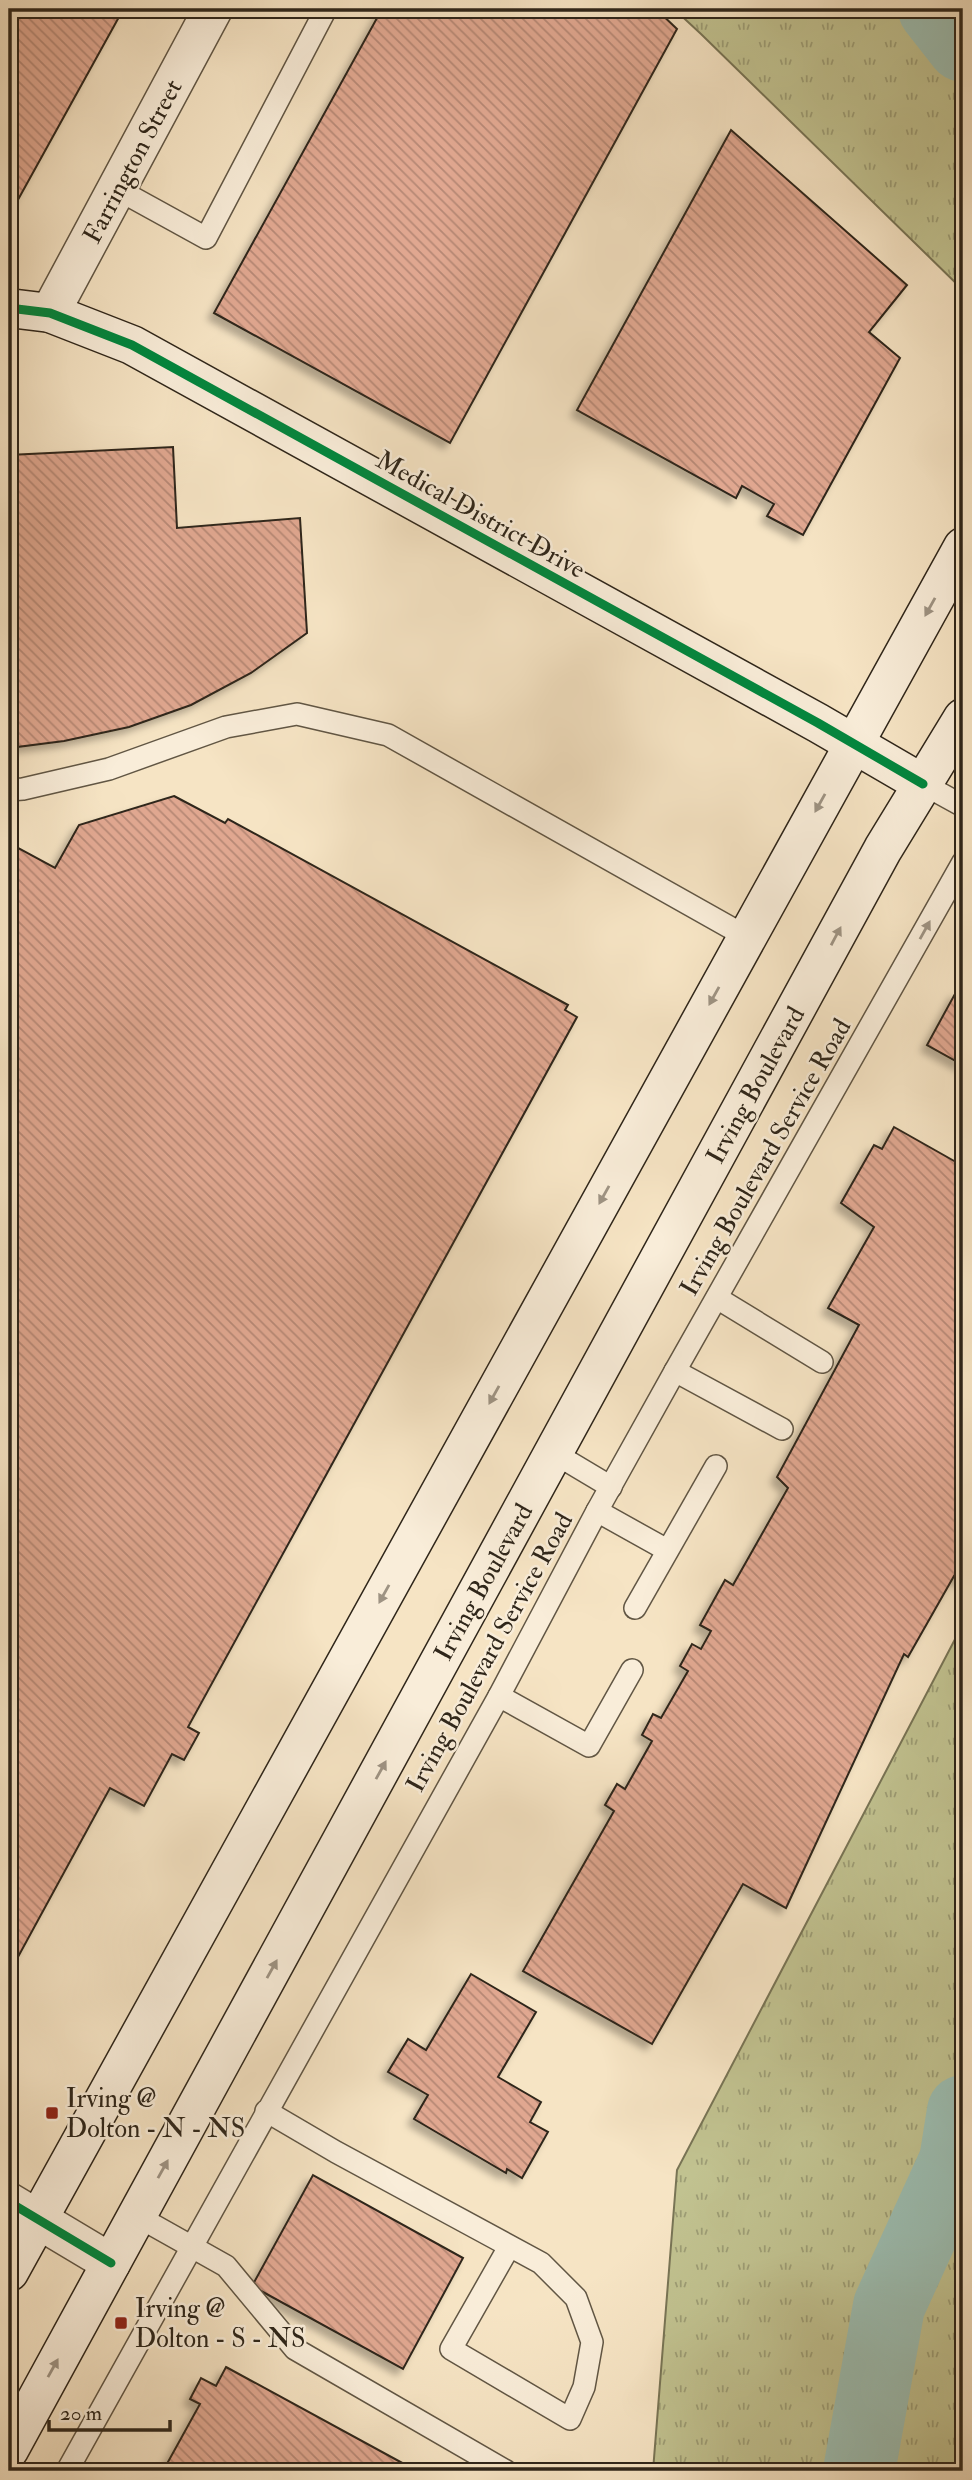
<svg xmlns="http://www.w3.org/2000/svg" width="972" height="2480" font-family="'IM FELL Double Pica',serif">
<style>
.grass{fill:url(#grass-tufts);stroke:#787455;stroke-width:2}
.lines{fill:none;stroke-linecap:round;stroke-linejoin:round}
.river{stroke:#9dbfb3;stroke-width:72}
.building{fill:url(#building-back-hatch);stroke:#2f261a;stroke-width:2;filter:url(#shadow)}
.lane-casing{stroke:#615644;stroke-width:24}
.street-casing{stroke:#615644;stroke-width:41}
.secondary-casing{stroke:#2f261a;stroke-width:41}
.lane{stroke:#f9edd9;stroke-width:21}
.street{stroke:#f9edd9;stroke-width:38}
.secondary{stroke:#f9edd9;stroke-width:38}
.cycleway-casing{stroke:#f9edd9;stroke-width:13}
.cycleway{stroke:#00873e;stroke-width:9}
.oneway{fill:#9e9383}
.poi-dot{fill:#8f2418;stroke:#f9edd9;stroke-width:2.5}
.labels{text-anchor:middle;stroke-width:5;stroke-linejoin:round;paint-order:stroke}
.street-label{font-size:26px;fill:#2f261a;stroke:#f9edd9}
.poi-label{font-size:26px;fill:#2f261a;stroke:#f9edd9;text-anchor:start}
</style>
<defs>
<pattern id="grass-tufts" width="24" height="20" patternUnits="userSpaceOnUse" patternTransform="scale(1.75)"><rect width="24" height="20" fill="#c1c290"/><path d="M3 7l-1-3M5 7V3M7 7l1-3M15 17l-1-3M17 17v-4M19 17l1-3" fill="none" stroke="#9d9d75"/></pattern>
<pattern id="building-back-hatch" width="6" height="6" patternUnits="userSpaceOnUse" patternTransform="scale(1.75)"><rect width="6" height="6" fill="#e0a790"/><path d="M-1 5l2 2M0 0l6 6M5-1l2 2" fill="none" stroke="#b68875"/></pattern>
<filter id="shadow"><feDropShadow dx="-6" dy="6" stdDeviation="3.5" flood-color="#0004"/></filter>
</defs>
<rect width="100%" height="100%" fill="#f6e4c4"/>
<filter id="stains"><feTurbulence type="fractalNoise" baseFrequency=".00286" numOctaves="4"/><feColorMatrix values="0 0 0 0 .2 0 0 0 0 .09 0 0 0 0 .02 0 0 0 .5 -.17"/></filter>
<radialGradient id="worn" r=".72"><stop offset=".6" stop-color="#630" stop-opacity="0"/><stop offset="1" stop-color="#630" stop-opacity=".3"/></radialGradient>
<g class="grass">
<polygon points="674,9 963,9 963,290 701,34"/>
<polygon points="963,1624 963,2471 653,2471 677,2170"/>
</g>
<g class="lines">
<g class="river">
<polyline points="934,9 963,46"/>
<polyline points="859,2471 889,2306 955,2161 963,2111"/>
</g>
</g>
<g class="building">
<polygon points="9,9 119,9 119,17 9,216"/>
<polygon points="382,9 656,9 677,29 450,443 214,313"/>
<polygon points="731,130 907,285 869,332 900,358 803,535 767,516 774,504 742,486 736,498 577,410"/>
<polygon points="173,447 177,528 300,518 307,633 251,673 191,705 129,727 64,741 9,748 9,455"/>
<polygon points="174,796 225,823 228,819 568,1005 565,1010 577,1017 188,1727 199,1733 184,1760 172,1754 144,1806 110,1788 18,1957 9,1960 9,848 11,844 55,868 79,825"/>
<polygon points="956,992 963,996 963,1065 927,1045"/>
<polygon points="894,1127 963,1166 963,1582 954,1576 908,1657 904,1654 786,1908 743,1884 652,2044 523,1971 614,1811 605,1805 617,1784 625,1789 652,1741 642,1735 653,1714 661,1718 688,1671 680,1666 692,1644 701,1649 711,1631 700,1625 725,1580 733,1585 788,1488 777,1477 859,1325 828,1308 874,1227 841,1203 874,1145 882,1149"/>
<polygon points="471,1974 536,2012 498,2077 541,2102 530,2122 548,2132 522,2178 507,2169 506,2173 414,2119 428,2095 388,2072 408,2039 426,2050"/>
<polygon points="313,2175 463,2258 403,2369 252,2286"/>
<polygon points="226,2367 417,2471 163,2471 200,2404 190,2399 201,2378 216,2386"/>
</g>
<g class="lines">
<g class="lane-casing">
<g id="lane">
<polyline points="117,189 206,238 326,9"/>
<polyline points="923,784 963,806"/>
<polyline points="9,790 23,789 109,769 226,727 297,714 388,735 747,937"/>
<polyline points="717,1298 822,1362"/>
<polyline points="675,1371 782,1429"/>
<polyline points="554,1453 611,1487"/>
<polyline points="597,1511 667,1550"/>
<polyline points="635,1608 716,1466"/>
<polyline points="499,1696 589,1746 632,1670"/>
<polyline points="266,2111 336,2152 541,2263 576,2298 592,2342 584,2387 570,2419 451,2349 509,2247"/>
<polyline points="137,2216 226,2266 295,2349 506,2471"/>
<polyline points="67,2471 499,1696 597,1511 675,1371 963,862"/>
</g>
</g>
<g class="street-casing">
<g id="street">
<polyline points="50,313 213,9"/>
<polyline points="9,2202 111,2263"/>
</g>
</g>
<g class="secondary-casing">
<g id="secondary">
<polyline points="9,308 50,313 132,345 818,723 923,784"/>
<polyline points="9,2272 963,547"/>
<polyline points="9,2450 883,849 963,718"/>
</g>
</g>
<use href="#lane" class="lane"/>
<use href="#street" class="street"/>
<use href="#secondary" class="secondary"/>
<g class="cycleway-casing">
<g id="cycleway">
<polyline points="9,308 50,313 132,345 818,723 923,784"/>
<polyline points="9,2202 111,2263"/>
</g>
</g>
<use href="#cycleway" class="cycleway"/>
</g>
<defs><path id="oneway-solid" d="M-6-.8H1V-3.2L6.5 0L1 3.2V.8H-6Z" transform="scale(1.75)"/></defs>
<g class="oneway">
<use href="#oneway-solid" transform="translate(930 607) rotate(119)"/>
<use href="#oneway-solid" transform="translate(820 803) rotate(119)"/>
<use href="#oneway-solid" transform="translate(925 930) rotate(-61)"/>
<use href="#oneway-solid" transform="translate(836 936) rotate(-62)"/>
<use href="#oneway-solid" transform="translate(714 996) rotate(119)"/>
<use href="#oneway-solid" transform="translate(604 1195) rotate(119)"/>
<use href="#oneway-solid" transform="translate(494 1395) rotate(119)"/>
<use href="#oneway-solid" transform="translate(384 1594) rotate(119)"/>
<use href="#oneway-solid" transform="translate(381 1770) rotate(-61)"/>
<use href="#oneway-solid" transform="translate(272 1969) rotate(-61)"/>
<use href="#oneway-solid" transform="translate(163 2169) rotate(-61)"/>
<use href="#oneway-solid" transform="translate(53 2368) rotate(-61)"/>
</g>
<g class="poi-dot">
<rect x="45" y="2106" width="14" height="14" rx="3.5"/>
<rect x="114" y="2316" width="14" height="14" rx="3.5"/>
</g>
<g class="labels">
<g class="street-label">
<text transform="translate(132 161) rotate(-62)" y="9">Farrington Street</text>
<text transform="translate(481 514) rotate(29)" y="9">Medical District Drive</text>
<text transform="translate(755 1085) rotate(-61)" y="9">Irving Boulevard</text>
<text transform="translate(765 1157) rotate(-60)" y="9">Irving Boulevard Service Road</text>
<text transform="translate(483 1582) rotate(-61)" y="9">Irving Boulevard</text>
<text transform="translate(489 1652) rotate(-61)" y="9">Irving Boulevard Service Road</text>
</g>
<g class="poi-label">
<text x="66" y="2107">Irving @<tspan x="66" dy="30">Dolton - N - NS</tspan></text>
<text x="135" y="2317">Irving @<tspan x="135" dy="30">Dolton - S - NS</tspan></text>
</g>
</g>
<rect width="972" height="2480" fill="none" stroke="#f6e4c4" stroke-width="35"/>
<rect x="10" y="10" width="951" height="2459" fill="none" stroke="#2f261a" stroke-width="3.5"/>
<rect x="18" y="18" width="937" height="2445" fill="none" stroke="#2f261a" stroke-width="2"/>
<path d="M49 2420v10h121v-10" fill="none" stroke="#2f261a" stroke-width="3.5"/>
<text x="60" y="2420" font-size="21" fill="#2f261a" stroke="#f9edd9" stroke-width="5" paint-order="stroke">20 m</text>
<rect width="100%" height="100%" filter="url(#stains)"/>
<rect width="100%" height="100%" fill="url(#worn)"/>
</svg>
